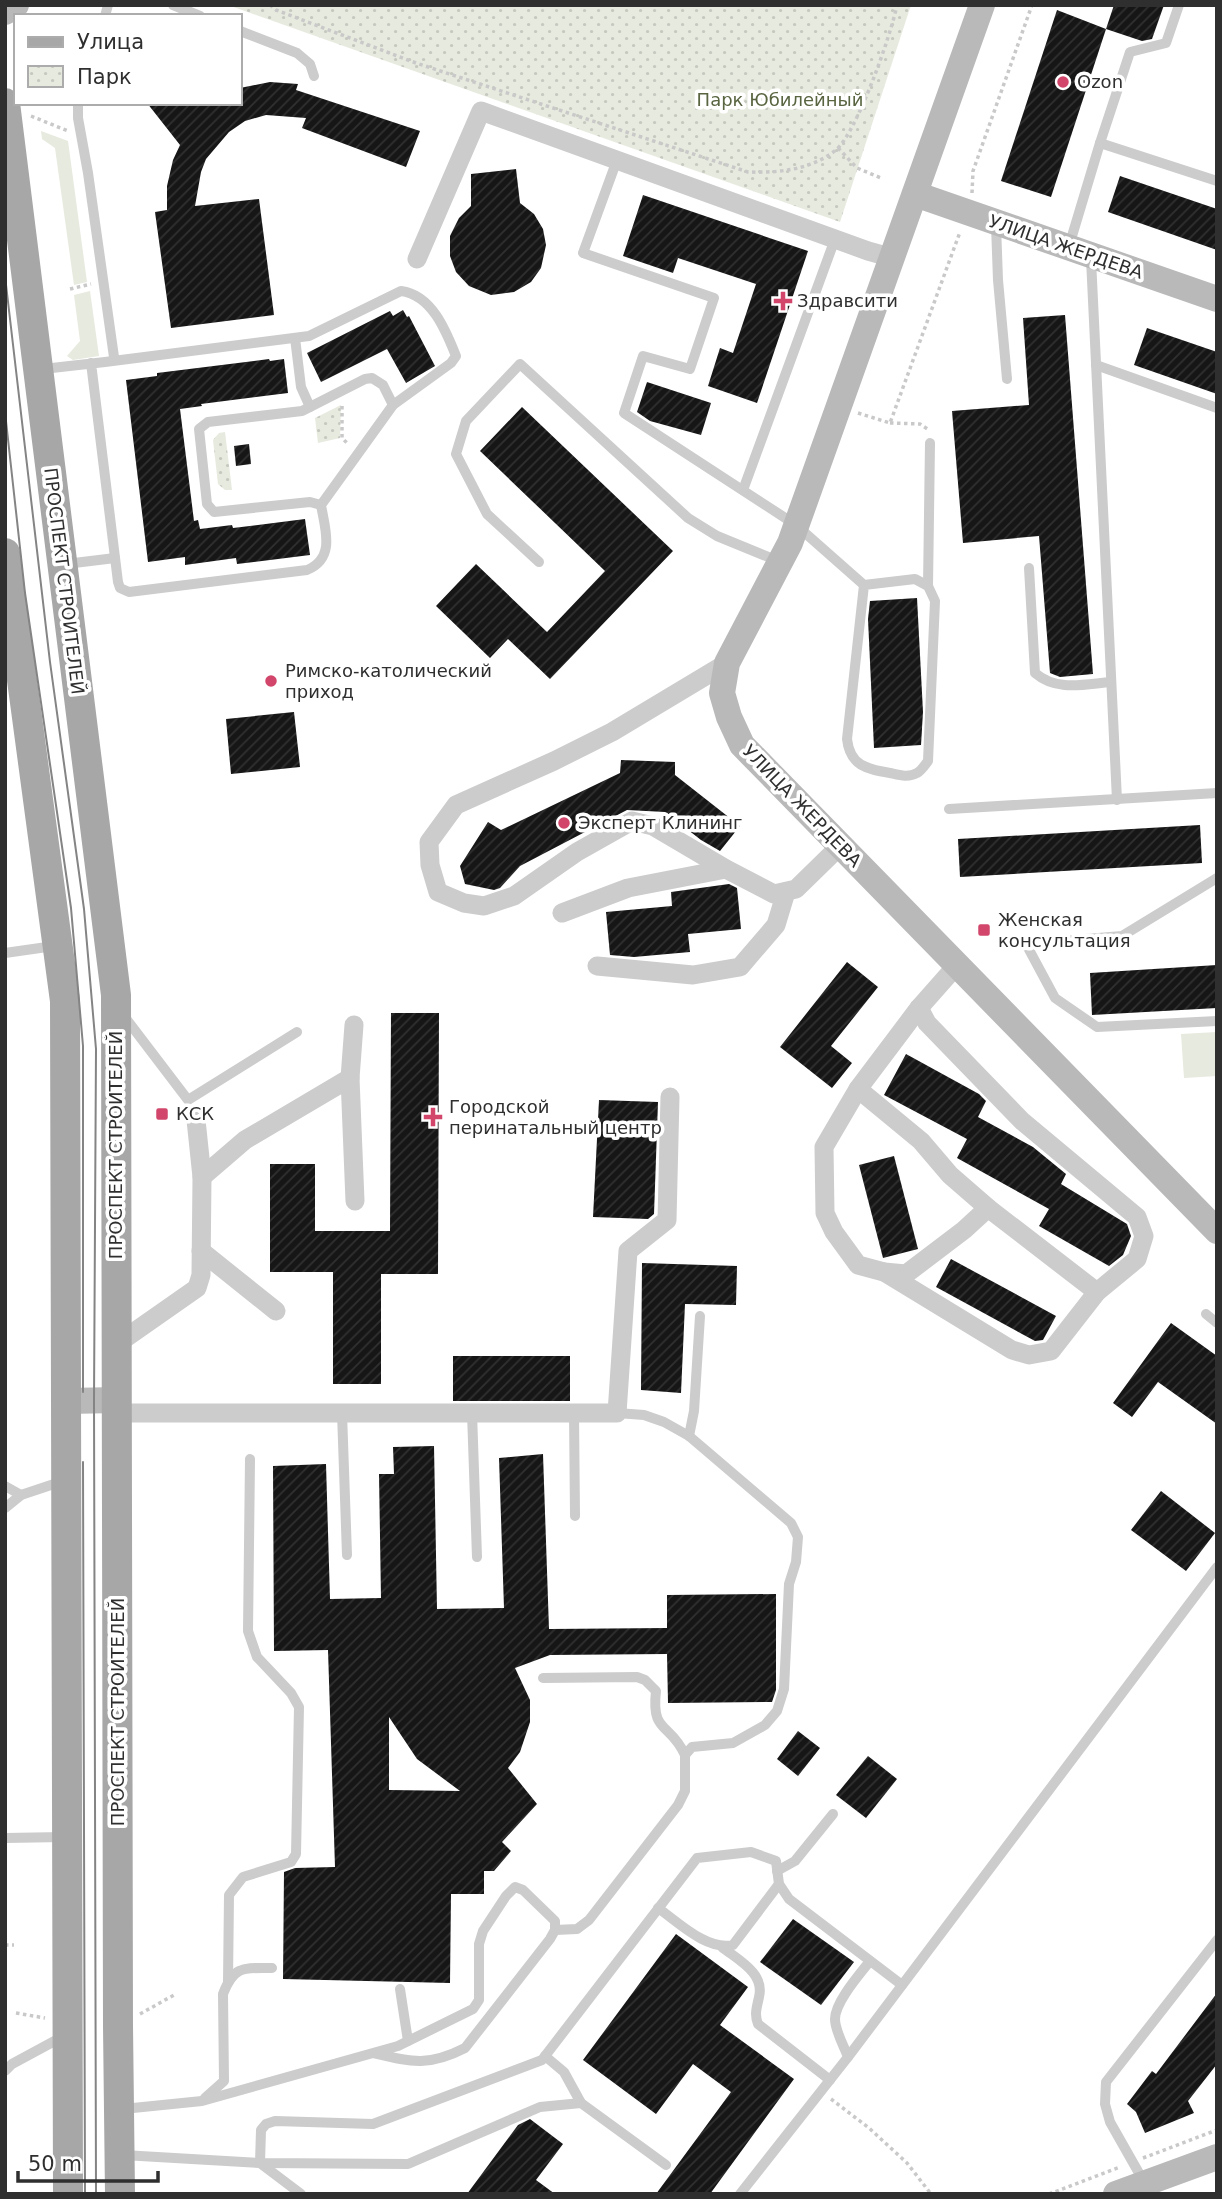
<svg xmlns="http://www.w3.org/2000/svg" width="1222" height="2199" font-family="'DejaVu Sans',sans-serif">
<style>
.grass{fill:#e7eade}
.park{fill:url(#park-dots)}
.building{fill:url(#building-hatch);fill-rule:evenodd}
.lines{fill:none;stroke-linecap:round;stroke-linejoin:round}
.path{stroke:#c9c9c9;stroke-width:3.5;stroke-dasharray:3.5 3.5;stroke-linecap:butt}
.lane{stroke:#ccc;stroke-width:10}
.street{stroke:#ccc;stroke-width:19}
.secondary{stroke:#b9b9b9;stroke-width:26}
.primary{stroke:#a7a7a7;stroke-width:30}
.tram{stroke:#848484;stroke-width:2}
.poi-dot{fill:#d1466a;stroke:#fff;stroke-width:2.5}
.labels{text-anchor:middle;stroke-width:7;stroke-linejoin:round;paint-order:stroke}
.poi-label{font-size:18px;fill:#2f2f2f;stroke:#fff;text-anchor:start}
.park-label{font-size:18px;fill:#596541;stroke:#fff}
.street-label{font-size:18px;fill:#2f2f2f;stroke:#fff}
</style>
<defs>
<pattern id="park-dots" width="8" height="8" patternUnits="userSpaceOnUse" patternTransform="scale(1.75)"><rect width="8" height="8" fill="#e7eade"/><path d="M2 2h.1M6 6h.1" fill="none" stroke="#c6c9bf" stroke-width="1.8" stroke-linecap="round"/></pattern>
<pattern id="building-hatch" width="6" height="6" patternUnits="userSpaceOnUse" patternTransform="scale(1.75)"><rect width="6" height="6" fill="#161616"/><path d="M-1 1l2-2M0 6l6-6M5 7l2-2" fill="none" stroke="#303030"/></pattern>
</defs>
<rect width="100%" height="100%" fill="#fff"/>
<g class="grass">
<polygon points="41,131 68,141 87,282 74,285 55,148 42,139"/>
<polygon points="90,291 99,356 73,360 67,356 80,341 74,295"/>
<polygon points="1217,1032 1217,1076 1184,1078 1181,1034"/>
</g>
<g class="park">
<polygon points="228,5 911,5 840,222"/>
<polygon points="341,405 340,438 318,443 315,418"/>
<polygon points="225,432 232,490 225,490 218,484 213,440 219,433"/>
</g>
<g class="building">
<polygon points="1114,5 1164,5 1152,39 1142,41 1106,29"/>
<polygon points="1057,10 1106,29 1051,197 1001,181"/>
<polygon points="270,82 298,84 296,90 420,131 406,167 302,128 306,118 266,115 245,121 229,132 206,159 201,172 195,206 259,199 274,315 171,328 155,212 167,210 167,186 173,160 180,145 147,103 240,103 240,88"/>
<polygon points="516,169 520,203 534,214 543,229 546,245 541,268 531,282 514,292 491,295 469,286 456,272 450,256 450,236 459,218 471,206 471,174"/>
<polygon points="1120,176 1217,209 1217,250 1108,212"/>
<polygon points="643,195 808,251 757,403 708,386 720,348 733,353 756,284 678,258 673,273 623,256"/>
<polygon points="403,310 407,317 409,316 435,366 406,383 387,349 321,382 307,353 390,311 393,316"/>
<polygon points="1065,315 1093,674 1060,677 1050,673 1039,536 963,543 952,411 1029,405 1023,318"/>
<polygon points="1147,328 1217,352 1217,394 1134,365"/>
<polygon points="269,359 270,361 284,359 288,393 201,404 202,406 180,409 194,521 198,520 200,529 232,525 233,528 305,519 310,555 237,564 236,558 185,565 185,557 148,562 126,380 157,376 157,373"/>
<polygon points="647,382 711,403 701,435 650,421 637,412"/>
<polygon points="522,407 673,551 550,679 508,639 490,658 436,606 476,564 547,632 605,571 480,451"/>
<polygon points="249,444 251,464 236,466 234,446"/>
<polygon points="917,598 923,712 921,745 874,748 868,619 870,601"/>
<polygon points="294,712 300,767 231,774 226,719"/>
<polygon points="621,760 675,762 675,775 740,826 720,851 701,840 665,812 627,810 520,866 500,888 494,890 465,884 460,866 488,822 501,830 620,773"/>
<polygon points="1200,825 1202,863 960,877 958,839"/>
<polygon points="729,884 737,888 741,929 688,934 690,952 634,957 610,955 606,912 672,906 671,892"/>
<polygon points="847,962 878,987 831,1046 852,1063 832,1088 780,1047"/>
<polygon points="1217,965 1217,1008 1092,1015 1090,973"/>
<polygon points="391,1013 439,1013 438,1274 381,1274 381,1384 333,1384 333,1272 270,1272 270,1164 315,1164 315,1231 390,1231"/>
<polygon points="906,1054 979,1094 986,1101 978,1117 1033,1147 1066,1174 1061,1184 1127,1224 1131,1236 1123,1255 1109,1266 1039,1226 1049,1209 957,1158 967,1139 884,1095"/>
<polygon points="599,1100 658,1102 654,1214 648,1219 593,1217"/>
<polygon points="894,1156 918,1249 883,1258 859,1165"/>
<polygon points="951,1259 1056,1316 1043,1340 1035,1341 936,1287"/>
<polygon points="642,1263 737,1266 736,1305 685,1304 681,1393 641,1390"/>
<polygon points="1171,1323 1217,1356 1217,1424 1158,1382 1132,1417 1113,1403"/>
<rect x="453" y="1356" width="117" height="45"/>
<path d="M434 1446 437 1609 504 1608 499 1458 543 1454 549 1629 667 1628V1595L776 1594V1690L772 1702 668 1703 667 1654 550 1655 515 1668 530 1700V1722L520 1752 508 1768 537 1804 502 1842 511 1851 494 1871H484V1894H451L450 1983 283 1979 284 1872 295 1868 335 1867 328 1650 274 1651 273 1466 326 1464 330 1599 381 1598 379 1474H394L393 1447ZM389 1717 417 1759 460 1791 389 1790Z"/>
<polygon points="1161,1491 1215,1533 1186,1571 1131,1530"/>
<polygon points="798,1731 820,1748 798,1776 777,1759"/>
<polygon points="868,1756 897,1779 866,1818 836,1795"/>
<polygon points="793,1919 854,1962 821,2005 760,1962"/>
<polygon points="676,1934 748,1987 720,2025 794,2079 710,2194 656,2194 731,2092 693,2064 656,2114 583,2060"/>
<polygon points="1217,1993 1217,2064 1188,2101 1194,2113 1145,2133 1136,2112 1127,2104 1152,2071 1156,2074"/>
<polygon points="530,2119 563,2144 536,2180 555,2194 467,2194 518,2125"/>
</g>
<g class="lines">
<g class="path">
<path d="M270 5 276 10 416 63 748 172C778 173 811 170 836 150 857 132 891 35 897 5"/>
<polyline points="31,116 68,131"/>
<polyline points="838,148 857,168 881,178"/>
<polyline points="972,193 973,171 1032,5"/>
<polyline points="70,289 91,284"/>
<polyline points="342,406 342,438 349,445"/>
<polyline points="858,413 890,423 960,232"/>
<polyline points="890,423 920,424 929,430"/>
<polyline points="5,1945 14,1945"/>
<polyline points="16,2013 45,2018"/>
<polyline points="140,2014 174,1995"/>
<polyline points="831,2099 869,2128 907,2163 931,2194"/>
<polyline points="1143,2158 1217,2130"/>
<polyline points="1049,2194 1120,2167"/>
</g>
<g class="lane">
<polyline points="173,5 200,16"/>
<polyline points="105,16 108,5"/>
<polyline points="240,31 297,53 310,64 314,76"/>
<polyline points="78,103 78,118 88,173 114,357"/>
<polyline points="1100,143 1130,52 1166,43 1179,5"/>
<path d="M617 160 583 253 714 298 690 369 643 356 624 413 796 525 864 585 915 579 928 586 935 601 928 761C925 765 921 771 917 773 908 778 899 775 890 773 867 769 850 766 847 739L864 585"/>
<polyline points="996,225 998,280 1007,379"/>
<polyline points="1069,246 1100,143 1217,181"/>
<polyline points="1091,259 1117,800"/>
<polyline points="295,338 301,387 310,407"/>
<polyline points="1096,365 1217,408"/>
<path d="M43 369 105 362 309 336 401 291C432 295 446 331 456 356L451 363 393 405 321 505C325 529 336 558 307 570L129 592 120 588 118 582 91 363"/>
<polyline points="743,490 835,239"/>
<polyline points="321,505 310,502 214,512 207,504 199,429 208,422 302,411 365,379 372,378 383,385 393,405"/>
<polyline points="539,562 487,514 456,454 466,421 520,364 688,518 717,536 778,561"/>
<polyline points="66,564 115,558"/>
<path d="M1029 568 1035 673C1057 692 1085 684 1111 682"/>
<polyline points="928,586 930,443"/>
<polyline points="949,809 1217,793"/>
<polyline points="1217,878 1122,936 1026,944 1055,998 1097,1027 1217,1021"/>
<polyline points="5,953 54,946"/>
<polyline points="124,1016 188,1100 297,1032"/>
<polyline points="1206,1314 1217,1323"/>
<polyline points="342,1413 347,1555"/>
<polyline points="472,1413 477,1557"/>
<polyline points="574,1413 575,1516"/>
<polyline points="689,1436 694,1411 700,1316"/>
<polyline points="5,1486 21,1495"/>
<polyline points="5,1508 21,1495 63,1481"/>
<path d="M543 1678 637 1677 645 1680 656 1691C651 1734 670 1722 685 1755"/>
<polyline points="5,1838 64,1837"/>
<polyline points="777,1871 795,1861 833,1814"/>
<path d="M658 1908C678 1922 707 1951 733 1945L779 1884"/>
<polyline points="555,1930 577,1929 589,1920 678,1805 685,1791 685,1755 692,1747 733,1743 765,1725 777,1711 784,1689 789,1584 796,1562 798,1537 791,1523 689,1436 664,1422 644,1415 617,1413"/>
<path d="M722 1947C738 1960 765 1973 759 1997 757 2007 754 2014 758 2024L830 2080"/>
<polyline points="228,1982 229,1895 243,1877 291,1862 296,1854 299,1707 291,1693 257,1657 248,1631 250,1459"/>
<polyline points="400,1989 408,2041"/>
<polyline points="545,2056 564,2072 581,2103"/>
<path d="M848 2057C844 2046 835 2031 835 2019 835 2002 860 1974 870 1961"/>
<polyline points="5,2071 12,2064 62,2037"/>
<path d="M205 2098 224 2081 223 1994C234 1965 244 1968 272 1968"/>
<path d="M123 2109 202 2101 373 2053 398 2046 473 2009 479 2000V1944L483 1931 506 1896 515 1887 523 1890 555 1921V1930L550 1939 465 2048C428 2067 411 2062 373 2053"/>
<polyline points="123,2155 260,2163 301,2194"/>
<polyline points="666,2165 581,2103 540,2107 408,2164 260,2163 261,2130 266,2124 275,2121 373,2124 542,2060 697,1858 751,1852 776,1861 779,1884 789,1899 902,1985"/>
<polyline points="1144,2182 1110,2122 1105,2104 1106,2082 1217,1940"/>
<polyline points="740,2194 848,2057 1217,1567"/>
</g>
<g class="street">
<polyline points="417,259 481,111 868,251 893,258"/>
<polyline points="727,663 612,732 554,761 456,805 429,842 430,865 438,892 464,903 484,906 514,896 577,852 632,821 653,826 726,869 774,894 796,889 840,846"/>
<polyline points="562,913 628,888 726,869"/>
<polyline points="957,965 919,1008 858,1089 824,1147 825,1213 834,1232 858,1265 884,1272 906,1274 964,1230 988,1208 1097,1292"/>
<polyline points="597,966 693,975 740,967 776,925 786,892"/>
<polyline points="354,1025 350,1078 355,1201"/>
<polyline points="858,1089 921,1141 950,1175 988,1208"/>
<polyline points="202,1177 245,1140 350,1078"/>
<polyline points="201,1251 276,1311"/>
<polyline points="884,1272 1012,1350 1029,1355 1051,1351 1097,1292 1137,1259 1144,1236 1137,1217 1022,1121 927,1023 919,1008"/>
<polyline points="117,1344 197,1288 201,1275 202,1177 196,1120"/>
<polyline points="118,1413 617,1413 628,1251 667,1220 670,1097"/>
</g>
<g class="secondary">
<polyline points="982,5 790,543 727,663 722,693 729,717 742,745 1217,1231"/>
<polyline points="5,12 16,5"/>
<polyline points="915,194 1217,299"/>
<polyline points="67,1401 118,1400"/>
<polyline points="1116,2194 1217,2157"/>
</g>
<g class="primary">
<polyline points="5,103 116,995 118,2026 120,2194"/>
<polyline points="5,553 65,1001 68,2194"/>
</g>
<g class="tram">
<polyline points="5,276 50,662 84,909 96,1049 94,1401 96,2194"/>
<polyline points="5,412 25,593 71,908 83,1046 83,1392"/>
<polyline points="83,1462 85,2194"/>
</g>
</g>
<g class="poi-dot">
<circle cx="1063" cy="82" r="7"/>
<path d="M779.5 290.5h7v7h7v7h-7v7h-7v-7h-7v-7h7z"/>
<circle cx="271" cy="681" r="7"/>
<circle cx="564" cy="823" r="7"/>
<rect x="977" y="923" width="14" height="14" rx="3.5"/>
<rect x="155" y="1107" width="14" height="14" rx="3.5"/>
<path d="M429.5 1106.5h7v7h7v7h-7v7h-7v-7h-7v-7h7z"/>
</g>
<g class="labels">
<g class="poi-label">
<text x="1077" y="88">Ozon</text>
<text x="797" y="307">Здравсити</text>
<text x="285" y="677">Римско-католический<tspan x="285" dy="21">приход</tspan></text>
<text x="578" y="829">Эксперт Клининг</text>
<text x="998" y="926">Женская<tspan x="998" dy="21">консультация</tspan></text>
<text x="449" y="1113">Городской<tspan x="449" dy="21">перинатальный центр</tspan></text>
<text x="176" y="1120">КСК</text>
</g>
<g class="park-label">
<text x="780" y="106">Парк Юбилейный</text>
</g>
<g class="street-label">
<text transform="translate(1066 247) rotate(19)" y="6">УЛИЦА ЖЕРДЕВА</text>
<text transform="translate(64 581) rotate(83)" y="6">ПРОСПЕКТ СТРОИТЕЛЕЙ</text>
<text transform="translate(802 806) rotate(46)" y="6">УЛИЦА ЖЕРДЕВА</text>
<text transform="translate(116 1145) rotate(-90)" y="6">ПРОСПЕКТ СТРОИТЕЛЕЙ</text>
<text transform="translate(118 1712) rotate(-90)" y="6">ПРОСПЕКТ СТРОИТЕЛЕЙ</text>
</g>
</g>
<rect width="1222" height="2199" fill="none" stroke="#2f2f2f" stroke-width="14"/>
<rect x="14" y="14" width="228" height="91" fill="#ffffff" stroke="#acacac" stroke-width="2"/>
<rect x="28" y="37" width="35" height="10" fill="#a7a7a7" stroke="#acacac" stroke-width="2"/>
<text x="77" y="49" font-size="21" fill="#2f2f2f">Улица</text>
<rect x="28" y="66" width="35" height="21" fill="url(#park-dots)" stroke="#acacac" stroke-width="2"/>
<text x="77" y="84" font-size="21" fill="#2f2f2f">Парк</text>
<path d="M18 2171v10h140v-10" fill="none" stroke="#2f2f2f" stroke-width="3.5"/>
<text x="28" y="2171" font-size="21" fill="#2f2f2f" stroke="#ffffff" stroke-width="5" paint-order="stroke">50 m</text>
</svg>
